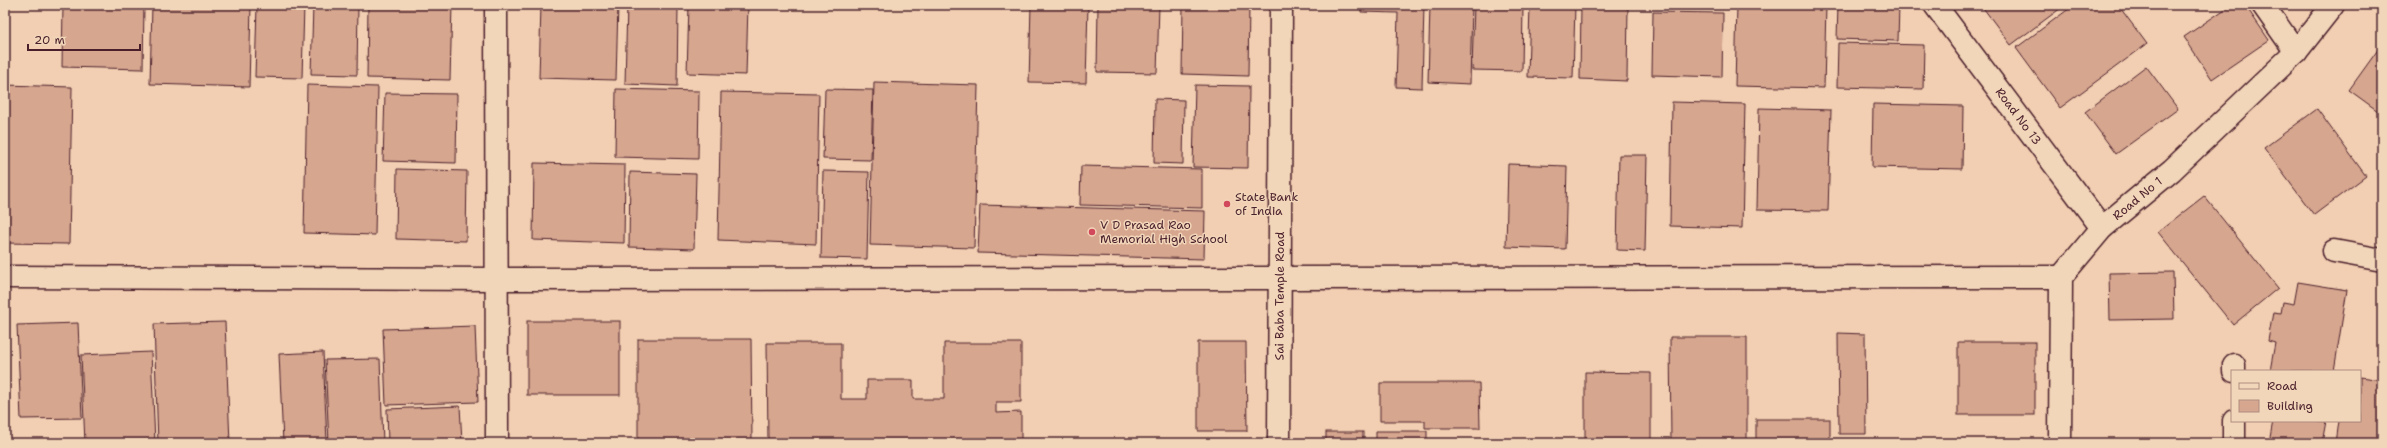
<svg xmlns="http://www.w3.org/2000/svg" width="2387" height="448" font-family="'Shantell Sans',sans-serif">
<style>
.building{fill:#d6a68f;stroke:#4a1f2b}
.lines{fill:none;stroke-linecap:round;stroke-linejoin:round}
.minor-casing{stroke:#4a1f2b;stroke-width:25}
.minor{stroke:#f2d6b9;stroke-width:22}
.poi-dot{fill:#d1495b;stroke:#f2d6b9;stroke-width:1.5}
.labels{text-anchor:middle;stroke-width:3;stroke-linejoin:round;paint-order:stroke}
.street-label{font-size:12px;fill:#4a1f2b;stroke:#f2d6b9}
.poi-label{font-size:12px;fill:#4a1f2b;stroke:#f2d6b9;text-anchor:start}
</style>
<rect width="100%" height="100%" fill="#f2cfb2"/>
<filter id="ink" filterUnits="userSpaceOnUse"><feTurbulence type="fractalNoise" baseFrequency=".025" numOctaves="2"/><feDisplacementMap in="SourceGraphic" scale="8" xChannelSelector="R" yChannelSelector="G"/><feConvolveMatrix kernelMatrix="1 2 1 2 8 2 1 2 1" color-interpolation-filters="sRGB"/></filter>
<g filter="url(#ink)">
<g class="building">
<polygon points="63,5 144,5 143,69 62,67"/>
<polygon points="152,5 251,5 249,87 150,84"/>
<polygon points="257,5 304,5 302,78 255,77"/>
<polygon points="313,5 358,5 357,75 311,74"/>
<polygon points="368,5 452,5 450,80 367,78"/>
<polygon points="541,5 618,5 616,80 539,78"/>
<polygon points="627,5 678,5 677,86 625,84"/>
<polygon points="689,5 748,5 746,75 687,73"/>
<polygon points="1031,5 1088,5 1086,83 1029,82"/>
<polygon points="1098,5 1159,5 1157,73 1097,72"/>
<polygon points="1183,5 1249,5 1248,76 1182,74"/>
<polygon points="1361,5 1424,5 1422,88 1396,87 1398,13 1361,12"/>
<polygon points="1430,5 1472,5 1470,84 1428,82"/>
<polygon points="1474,5 1523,5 1522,71 1472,70"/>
<polygon points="1530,5 1575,5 1573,78 1528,77"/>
<polygon points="1581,5 1628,5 1627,81 1580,79"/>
<polygon points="1737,5 1826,5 1824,88 1735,86"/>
<polygon points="1838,5 1899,5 1898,41 1837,39"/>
<polygon points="1981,5 2065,5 2011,45"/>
<polygon points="2074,5 2118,5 2147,44 2060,108 2016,48"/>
<polygon points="2231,5 2245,5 2269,40 2212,79 2184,37"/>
<polygon points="1653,12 1723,13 1722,77 1652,75"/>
<polygon points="1838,43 1924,45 1923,89 1837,87"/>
<polygon points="2382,44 2382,114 2349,90"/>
<polygon points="2146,66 2178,109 2116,154 2085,112"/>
<polygon points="874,82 978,85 974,248 870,245"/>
<polygon points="5,85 72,87 69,244 5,243"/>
<polygon points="307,85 378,87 375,235 304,233"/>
<polygon points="1195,85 1249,86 1248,168 1193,167"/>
<polygon points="616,89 699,91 698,159 615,157"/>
<polygon points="825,89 873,90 871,160 823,159"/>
<polygon points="721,92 819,94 816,244 718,240"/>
<polygon points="385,93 457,94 456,163 383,161"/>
<polygon points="1155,99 1184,100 1183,164 1154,163"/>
<polygon points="1672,102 1745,104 1742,228 1670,226"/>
<polygon points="1873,104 1963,106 1962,169 1872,167"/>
<polygon points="1759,108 1831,110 1828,211 1757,210"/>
<polygon points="2317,109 2366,176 2314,215 2264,148"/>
<polygon points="1619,155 1647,155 1645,251 1617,250"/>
<polygon points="534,163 625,165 624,243 533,240"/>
<polygon points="1508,164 1567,166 1565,249 1506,247"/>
<polygon points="1081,166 1202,169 1202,208 1080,205"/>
<polygon points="397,169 467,171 466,241 396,239"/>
<polygon points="823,171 869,172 867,259 821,258"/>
<polygon points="630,172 696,174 694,249 629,247"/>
<polygon points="2204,196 2278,288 2233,325 2158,232"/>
<polygon points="980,205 1205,211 1204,259 978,253"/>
<polygon points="2173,272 2174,319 2110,320 2109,273"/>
<polygon points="2298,282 2347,290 2334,371 2270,371 2275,343 2268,341 2273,312 2281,313 2283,302 2294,304"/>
<rect x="527" y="321" width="93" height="74"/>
<polygon points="225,322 230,443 158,443 154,324"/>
<polygon points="78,323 82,418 21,419 17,325"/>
<polygon points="475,326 478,402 386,405 383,329"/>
<polygon points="1838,333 1865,334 1866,434 1839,434"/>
<polygon points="1670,337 1747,337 1747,443 1671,443"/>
<polygon points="638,339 751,339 752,443 638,443"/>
<polygon points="1198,342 1246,342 1247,431 1198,431"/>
<rect x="1958" y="342" width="77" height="73"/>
<polygon points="767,343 841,343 841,399 867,399 867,380 913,380 913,399 944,399 944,343 1021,343 1021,402 996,402 996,413 1021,412 1021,443 768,443"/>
<polygon points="151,352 155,443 85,443 81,355"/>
<polygon points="323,352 327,443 283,443 279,354"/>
<polygon points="380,359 383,443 329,443 325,360"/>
<polygon points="1585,372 1651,373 1651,443 1585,443"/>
<polygon points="2360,377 2382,380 2382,443 2336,443 2339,421 2360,421"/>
<polygon points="1380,383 1479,383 1480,428 1425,428 1425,421 1380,421"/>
<polygon points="460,406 462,443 388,443 387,409"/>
<rect x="1756" y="419" width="74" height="24"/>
<polygon points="2273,421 2326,421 2322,443 2269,443"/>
<polygon points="1376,431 1427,431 1427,442 1472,443 1376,443"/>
<rect x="1326" y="432" width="37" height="11"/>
<rect x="1116" y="441" width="117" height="2"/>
<polygon points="1835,442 1864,443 1835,443"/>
</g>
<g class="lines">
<g class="minor-casing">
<g id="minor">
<polyline points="496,5 497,443"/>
<path id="s1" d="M1935 5 2102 228"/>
<polyline points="2263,5 2296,52"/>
<polyline points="2334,251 2382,260"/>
<polyline points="5,277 496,279 2061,277"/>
<polyline points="2234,365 2234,371"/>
<polyline points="2234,421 2234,443"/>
<path id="s2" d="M1279 443 1281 5"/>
<path id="s3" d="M2060 443 2061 277 2102 228 2172 170 2296 52 2333 5"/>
</g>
</g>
<use href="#minor" class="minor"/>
</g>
</g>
<g class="poi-dot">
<circle cx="1227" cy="204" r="4"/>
<circle cx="1092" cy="232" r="4"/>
</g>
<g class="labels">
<g class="street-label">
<text dy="4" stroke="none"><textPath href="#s1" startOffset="139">Road No 13</textPath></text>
<text dy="4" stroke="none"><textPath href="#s3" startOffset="276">Road No 1</textPath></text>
<text dy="4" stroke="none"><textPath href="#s2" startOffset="147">Sai Baba Temple Road</textPath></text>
</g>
<g class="poi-label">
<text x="1235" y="201">State Bank<tspan x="1235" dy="14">of India</tspan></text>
<text x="1100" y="229">V D Prasad Rao<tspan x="1100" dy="14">Memorial High School</tspan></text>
</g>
</g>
<rect width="2387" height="448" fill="none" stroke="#f2d6b9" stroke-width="20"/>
<rect x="10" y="10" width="2367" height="428" fill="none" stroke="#4a1f2b" stroke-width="1.5" filter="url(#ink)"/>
<rect x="2231" y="370" width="130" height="52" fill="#f2d6b9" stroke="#af8d80"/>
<rect x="2239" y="383" width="20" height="6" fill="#f2d6b9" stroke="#af8d80"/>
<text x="2267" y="390" font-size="12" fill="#4a1f2b">Road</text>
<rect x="2239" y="400" width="20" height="12" fill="#d6a68f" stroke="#af8d80"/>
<text x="2267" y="410" font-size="12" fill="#4a1f2b">Building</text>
<path d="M28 44v6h112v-6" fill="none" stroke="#4a1f2b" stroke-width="2"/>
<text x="34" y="44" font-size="12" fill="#4a1f2b" stroke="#f2d6b9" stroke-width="3" paint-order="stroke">20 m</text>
</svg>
